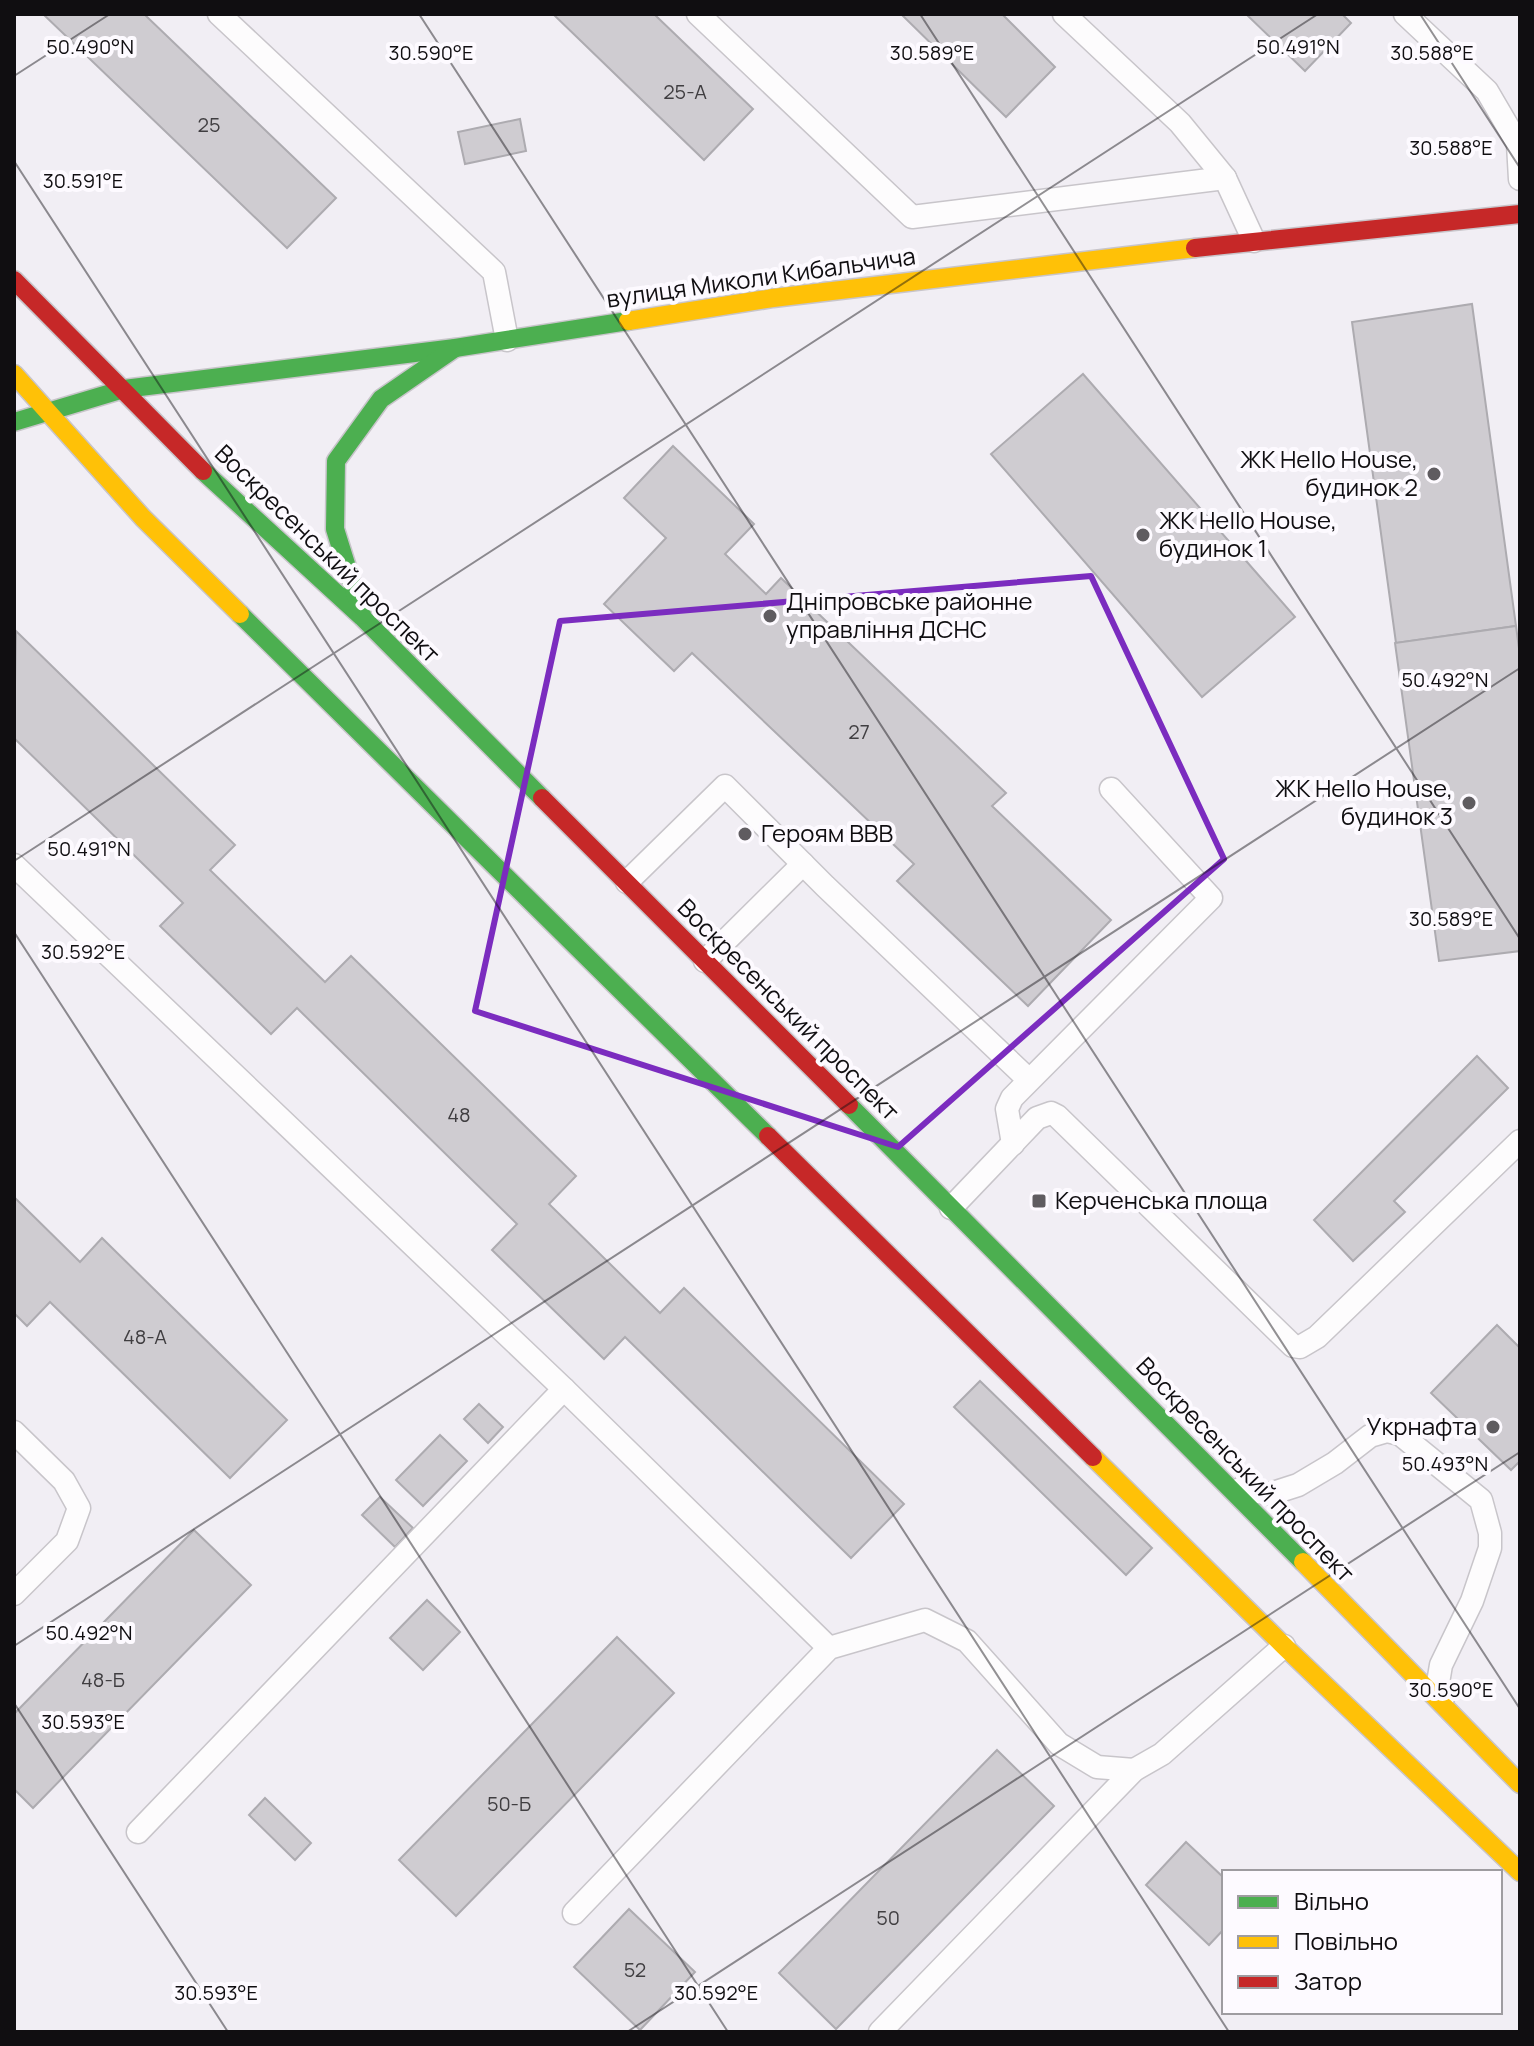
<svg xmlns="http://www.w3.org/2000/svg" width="1534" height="2046" font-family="Manrope,sans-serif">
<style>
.building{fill:#cfccd1;stroke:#adabb0;stroke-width:2}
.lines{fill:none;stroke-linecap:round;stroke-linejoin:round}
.lane-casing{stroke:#c8c5ca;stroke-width:25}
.fast-casing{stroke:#c8c5ca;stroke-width:21}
.slow-casing{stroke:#c8c5ca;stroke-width:21}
.jam-casing{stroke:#c8c5ca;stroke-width:21}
.lane{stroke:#fdfcfd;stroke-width:22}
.fast{stroke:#4caf50;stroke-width:18}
.slow{stroke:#ffc107;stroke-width:18}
.jam{stroke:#c62828;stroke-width:18}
.marked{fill:none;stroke:#7b2cbf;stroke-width:6;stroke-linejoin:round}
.ticks{fill:none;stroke:#100e11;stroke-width:2;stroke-opacity:0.45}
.poi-dot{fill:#5f5c60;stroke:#fdfaff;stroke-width:3}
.labels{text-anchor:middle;stroke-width:8;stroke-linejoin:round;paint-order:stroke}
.number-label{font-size:20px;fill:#403e41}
.street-label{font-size:24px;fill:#100e11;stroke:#fdfaff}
.poi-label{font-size:24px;fill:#100e11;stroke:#fdfaff;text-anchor:start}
.ticks-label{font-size:20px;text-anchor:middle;fill:#100e11;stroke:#fdfaff;stroke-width:8;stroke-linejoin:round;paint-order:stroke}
</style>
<rect width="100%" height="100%" fill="#f1eef4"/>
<g class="building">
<polygon points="43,14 144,14 336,198 287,248"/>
<polygon points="553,14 654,14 753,109 704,160"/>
<polygon points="901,14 1002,14 1055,67 1006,117"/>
<polygon points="1246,14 1342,14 1351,23 1305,71"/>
<polygon points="520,119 526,151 465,164 458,132"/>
<polygon points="1472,304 1516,626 1396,643 1352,322"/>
<polygon points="1083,374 1295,617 1202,697 991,454"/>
<polygon points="673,446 754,524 725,554 766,594 781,578 1006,793 992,806 1111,920 1028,1006 897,881 914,864 692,653 674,671 604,604 666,538 624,498"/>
<polygon points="1516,626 1520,656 1520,951 1439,961 1395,643"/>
<polygon points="16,631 235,845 210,870 325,982 351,956 576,1176 549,1204 660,1313 684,1288 904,1504 851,1558 625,1337 604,1359 492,1250 517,1224 297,1008 271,1034 160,926 183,903 14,738"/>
<polygon points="1477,1056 1508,1088 1394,1201 1405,1212 1353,1261 1314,1220"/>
<polygon points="14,1197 80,1262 102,1238 287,1420 230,1478 50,1302 27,1326 14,1313"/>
<polygon points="1497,1325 1520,1348 1520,1461 1511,1470 1431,1393"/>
<polygon points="980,1381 1152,1548 1126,1575 954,1407"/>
<polygon points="479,1404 503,1427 488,1443 464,1419"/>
<polygon points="440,1435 467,1461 423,1506 396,1480"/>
<polygon points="380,1497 413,1528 395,1547 362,1515"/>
<polygon points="194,1530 251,1585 33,1808 14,1789 14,1714"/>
<polygon points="427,1600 460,1632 423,1670 390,1638"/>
<polygon points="617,1637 674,1693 456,1916 399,1860"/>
<polygon points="997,1750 1054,1806 836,2029 779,1973"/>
<polygon points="265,1798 311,1843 295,1860 249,1815"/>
<polygon points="1186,1842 1224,1878 1224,1929 1209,1945 1146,1885"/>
<polygon points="629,1909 695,1972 640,2030 574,1967"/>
</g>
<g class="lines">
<g class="lane-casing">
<g id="lane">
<polyline points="219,14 494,272 507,340"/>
<polyline points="698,14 912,217 1225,178"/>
<polyline points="1064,14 1180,123 1225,178 1254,241"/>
<polyline points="1405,14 1487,91 1518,144 1520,179"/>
<polyline points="14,865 564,1389 829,1648"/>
<polyline points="627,882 725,786 825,886 1029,1080"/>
<polyline points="705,961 803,864"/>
<polyline points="1013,1144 1007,1109 1012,1098 1211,898 1111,789"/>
<polyline points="951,1208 1037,1118 1051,1113 1057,1116 1293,1346 1300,1347 1317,1337 1520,1141"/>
<polyline points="14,1432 64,1481 79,1508 67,1541 14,1594"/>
<polyline points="1240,1489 1270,1494 1298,1485 1335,1463 1370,1436 1387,1431 1400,1434 1481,1500 1490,1533 1490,1548 1472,1601 1441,1665 1438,1683 1443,1698"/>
<polyline points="138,1832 564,1389"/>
<polyline points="574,1913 829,1648 925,1620 967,1641 1059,1744 1097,1767 1134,1770"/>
<polyline points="880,2032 1134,1770 1162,1754 1284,1646"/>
</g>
</g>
<g class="fast-casing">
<g id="fast">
<polyline points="14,422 124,389 455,348 628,321"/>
<polyline points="203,471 362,617 542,798"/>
<polyline points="240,614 768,1136"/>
<polyline points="362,615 335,529 336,461 381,399 455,348"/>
<polyline points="849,1105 1303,1562"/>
</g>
</g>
<g class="slow-casing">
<g id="slow">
<polyline points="628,321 773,298 1195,248"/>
<polyline points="14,374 143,518 240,614"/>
<polyline points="1093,1457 1284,1646 1520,1872"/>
<polyline points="1303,1562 1520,1784"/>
</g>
</g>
<g class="jam-casing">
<g id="jam">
<polyline points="1195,248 1520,214"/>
<polyline points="14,280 203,471"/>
<polyline points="542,798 849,1105"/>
<polyline points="768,1136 1093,1457"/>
</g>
</g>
<use href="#lane" class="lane"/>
<use href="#fast" class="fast"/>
<use href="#slow" class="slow"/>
<use href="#jam" class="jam"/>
</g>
<path class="marked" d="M1091 576 1224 859 898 1147 475 1011 560 621Z"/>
<path class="ticks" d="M419 14 1520 1709M920 14 1520 939M1420 14 1520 168M14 76 110 14M14 161 1229 2032M14 861 1318 14M14 932 728 2032M14 1646 1520 668M14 1703 228 2032M627 2032 1520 1452"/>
<g class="poi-dot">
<circle cx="1434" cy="474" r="8"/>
<circle cx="1143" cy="535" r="8"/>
<circle cx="770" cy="616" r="8"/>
<circle cx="1469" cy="803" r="8"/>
<circle cx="745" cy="834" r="8"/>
<rect x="1031" y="1193" width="16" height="16" rx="4"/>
<circle cx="1493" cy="1427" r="8"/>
</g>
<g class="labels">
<g class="number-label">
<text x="685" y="99">25-А</text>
<text x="209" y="132">25</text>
<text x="859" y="739">27</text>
<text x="459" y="1122">48</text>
<text x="145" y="1344">48-А</text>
<text x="103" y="1687">48-Б</text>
<text x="509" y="1811">50-Б</text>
<text x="888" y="1925">50</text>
<text x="635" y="1977">52</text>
</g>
<g class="street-label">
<text transform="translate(761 278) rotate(-8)" y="8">вулиця Миколи Кибальчича</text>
<text transform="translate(327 554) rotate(44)" y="8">Воскресенський проспект</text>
<text transform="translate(788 1010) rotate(45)" y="8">Воскресенський проспект</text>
<text transform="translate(1245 1470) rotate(46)" y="8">Воскресенський проспект</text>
</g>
<g class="poi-label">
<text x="1418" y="468" text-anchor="end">ЖК Hello House,<tspan x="1418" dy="28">будинок 2</tspan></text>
<text x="1159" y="529">ЖК Hello House,<tspan x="1159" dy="28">будинок 1</tspan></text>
<text x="786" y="610">Дніпровське районне<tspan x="786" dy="28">управління ДСНС</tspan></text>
<text x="1453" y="797" text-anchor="end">ЖК Hello House,<tspan x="1453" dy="28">будинок 3</tspan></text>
<text x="761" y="842">Героям ВВВ</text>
<text x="1055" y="1209">Керченська площа</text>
<text x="1477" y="1435" text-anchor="end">Укрнафта</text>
</g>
</g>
<g class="ticks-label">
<text x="90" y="54">50.490°N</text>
<text x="1298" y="54">50.491°N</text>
<text x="431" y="60">30.590°E</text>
<text x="932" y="60">30.589°E</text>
<text x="1432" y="60">30.588°E</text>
<text x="1451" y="155">30.588°E</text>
<text x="83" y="188">30.591°E</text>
<text x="1445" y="687">50.492°N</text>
<text x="89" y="856">50.491°N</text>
<text x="1451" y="926">30.589°E</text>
<text x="83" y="959">30.592°E</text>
<text x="1445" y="1471">50.493°N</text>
<text x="89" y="1640">50.492°N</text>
<text x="1451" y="1697">30.590°E</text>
<text x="83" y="1729">30.593°E</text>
<text x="216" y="2000">30.593°E</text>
<text x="716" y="2000">30.592°E</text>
</g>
<rect width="1534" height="2046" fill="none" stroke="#100e11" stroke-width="32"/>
<rect x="1222" y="1870" width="280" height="144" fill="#fdfaff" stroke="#9e9ca0" stroke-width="2"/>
<rect x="1238" y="1896" width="40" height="12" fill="#4caf50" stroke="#9e9ca0" stroke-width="2"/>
<text x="1294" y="1910" font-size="24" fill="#100e11">Вільно</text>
<rect x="1238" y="1936" width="40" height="12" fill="#ffc107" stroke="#9e9ca0" stroke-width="2"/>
<text x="1294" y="1950" font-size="24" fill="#100e11">Повільно</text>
<rect x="1238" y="1976" width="40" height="12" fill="#c62828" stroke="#9e9ca0" stroke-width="2"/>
<text x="1294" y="1990" font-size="24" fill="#100e11">Затор</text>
</svg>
